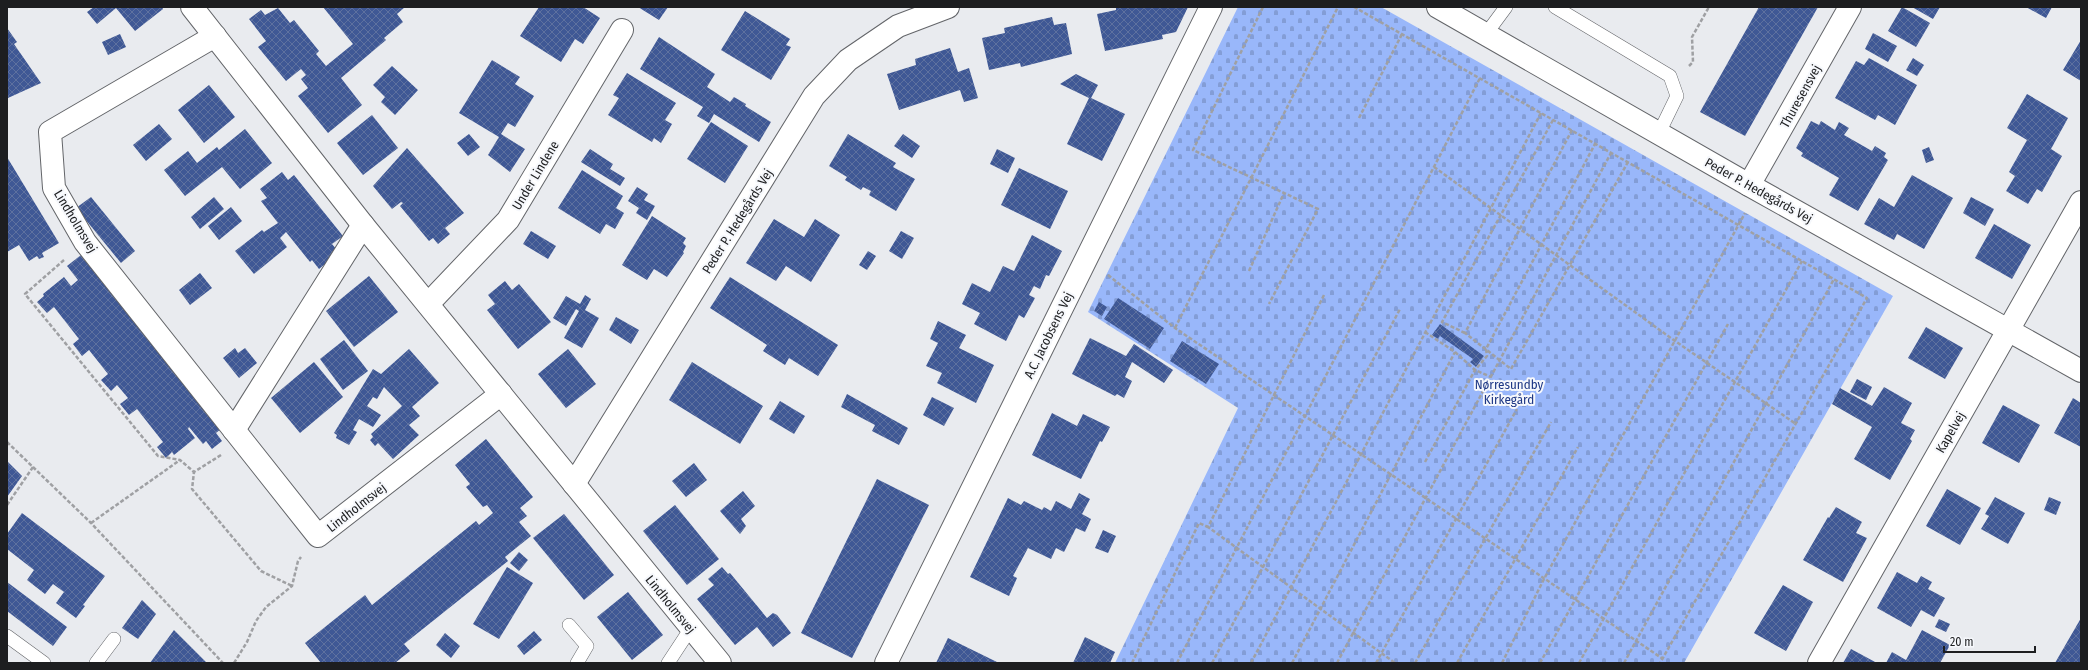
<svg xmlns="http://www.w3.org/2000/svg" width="2088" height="670" font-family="'Fira Sans Condensed',sans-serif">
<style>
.cemetery{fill:url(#cemetery-stones)}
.building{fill:url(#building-cross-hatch)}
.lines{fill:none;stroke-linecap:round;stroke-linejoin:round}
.service-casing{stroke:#636569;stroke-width:14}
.minor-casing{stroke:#636569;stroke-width:24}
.tertiary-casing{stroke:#636569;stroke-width:24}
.path{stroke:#9fa0a3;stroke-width:2.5;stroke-dasharray:4 2;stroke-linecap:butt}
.service{stroke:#fff;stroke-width:13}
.minor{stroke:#fff;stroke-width:22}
.tertiary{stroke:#fff;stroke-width:22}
.labels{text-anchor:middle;stroke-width:4;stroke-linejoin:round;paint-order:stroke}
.street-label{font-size:13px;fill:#1d1e20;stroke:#f6f8fc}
.park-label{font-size:13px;fill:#1d3785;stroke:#f6f8fc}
</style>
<defs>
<pattern id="cemetery-stones" width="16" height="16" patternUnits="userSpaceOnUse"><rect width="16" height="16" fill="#99b7fa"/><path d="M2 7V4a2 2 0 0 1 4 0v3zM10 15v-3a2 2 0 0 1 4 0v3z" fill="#839dd6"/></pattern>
<pattern id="building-cross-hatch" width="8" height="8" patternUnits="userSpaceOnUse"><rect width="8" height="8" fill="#3f5895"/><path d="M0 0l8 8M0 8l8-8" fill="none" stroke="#5e719f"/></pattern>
</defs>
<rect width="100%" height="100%" fill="#e9ebef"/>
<polygon class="cemetery" points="1238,7 1381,7 1893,296 1684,663 1115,663 1238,408 1088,312"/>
<g class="building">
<polygon points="94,7 162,7 163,9 135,31 116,8 97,24 87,12"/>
<polygon points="323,7 405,7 397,14 403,22 384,38 386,40 341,78 362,105 328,133 298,96 308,88 301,79 306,75 301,69 286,81 258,47 266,41 249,19 261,10 265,15 278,8 290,23 294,20 319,51 316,54 326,66 353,44"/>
<polygon points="539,7 583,7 600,18 583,44 575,39 561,62 520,36"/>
<polygon points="638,7 668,7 659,20"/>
<polygon points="1120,7 1188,7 1176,32 1162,35 1163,39 1105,51 1097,14 1116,10 1116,8"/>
<polygon points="1759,7 1818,7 1745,136 1700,112"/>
<polygon points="1902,7 1930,23 1916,47 1888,31"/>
<polygon points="1912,7 1940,7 1933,19"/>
<polygon points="2026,7 2052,7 2046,18"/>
<polygon points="745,11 790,39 786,45 791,47 771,80 721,50"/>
<polygon points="1052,17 1054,25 1066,23 1072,54 1021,67 1020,63 989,70 982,38 1005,33 1004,28"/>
<polygon points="7,28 17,42 14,44 41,83 8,98"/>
<polygon points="1873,33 1897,46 1888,62 1865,49"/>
<polygon points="120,34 126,47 108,55 102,42"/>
<polygon points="659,37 715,74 707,87 730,102 734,97 746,104 745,106 771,122 759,142 714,114 709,123 697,116 703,107 640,69"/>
<polygon points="2081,40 2081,81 2063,70"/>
<polygon points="950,48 958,72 969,68 978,98 964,102 960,90 899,110 887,74 916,65 915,59"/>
<polygon points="1869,58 1917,85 1895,125 1878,115 1875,120 1835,98 1856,61 1864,65"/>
<polygon points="1913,58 1924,65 1917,76 1906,70"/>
<polygon points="492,60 520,77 515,84 534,96 515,127 508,123 501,134 525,149 510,172 488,155 499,137 459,113"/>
<polygon points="392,66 418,90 395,115 381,102 385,97 373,85"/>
<polygon points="627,73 676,103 665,120 672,124 661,143 654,138 652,142 608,115 619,98 613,95"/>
<polygon points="1076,74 1098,85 1091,98 1125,114 1102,161 1067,144 1089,98 1060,84"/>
<polygon points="209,85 235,117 204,143 178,110"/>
<polygon points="2027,94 2068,118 2051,149 2062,156 2042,192 2037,189 2028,204 2006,191 2015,176 2009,172 2027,140 2007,128"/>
<polygon points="372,115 398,148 363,175 337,143"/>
<polygon points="1811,121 1819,125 1821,121 1835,130 1839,122 1849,128 1844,135 1872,151 1875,146 1886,153 1884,157 1888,160 1858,211 1829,195 1839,178 1801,156 1803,153 1796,148"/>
<polygon points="711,122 748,146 725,183 687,159"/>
<polygon points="159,124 172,139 146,161 133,145"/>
<polygon points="245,129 272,163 240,189 222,167 185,196 164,170 188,151 197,163 217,147 219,150"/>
<polygon points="469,134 480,147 468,156 457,143"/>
<polygon points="848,134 896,163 893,167 915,179 896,211 869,195 871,191 863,187 861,190 845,180 847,177 829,166"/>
<polygon points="903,134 920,146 912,158 894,146"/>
<polygon points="1929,147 1934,160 1926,163 1922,150"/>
<polygon points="407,148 464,213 445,228 450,234 438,244 433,238 429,241 400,206 403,203 401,202 392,209 373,186"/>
<polygon points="590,149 613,164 610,169 625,178 620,186 581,162"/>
<polygon points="997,149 1015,158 1008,173 990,164"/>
<polygon points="7,157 59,243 42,253 44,257 39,259 37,256 29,261 19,245 7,252"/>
<polygon points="1019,168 1068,191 1050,229 1001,205"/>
<polygon points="582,170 623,196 616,208 624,213 615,229 606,224 600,234 558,208"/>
<polygon points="282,172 288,180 294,175 343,236 332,244 337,250 329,257 331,259 319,269 312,260 310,262 286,232 280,238 287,247 254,274 235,251 262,230 264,232 278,223 261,201 267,198 260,189"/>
<polygon points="1912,175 1953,198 1924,249 1897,234 1894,240 1864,224 1879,198 1894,207"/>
<polygon points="637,187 648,194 644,200 655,206 647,220 636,213 639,208 628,201"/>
<polygon points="91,197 135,251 121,263 76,208"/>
<polygon points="214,197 224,209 200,229 191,217"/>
<polygon points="1971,197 1994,209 1985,226 1963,213"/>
<polygon points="231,207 242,221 219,240 208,226"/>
<polygon points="652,216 686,238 683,243 686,246 683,252 684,253 667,277 654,269 647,280 622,265"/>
<polygon points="774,219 804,237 815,219 840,235 811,282 786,266 776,281 746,263"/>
<polygon points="1994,224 2031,245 2012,279 1975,258"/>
<polygon points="531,231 556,246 548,259 523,244"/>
<polygon points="901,231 914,238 902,259 889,251"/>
<polygon points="1032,235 1062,251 1049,276 1046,275 1040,289 1034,286 1029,295 1035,298 1024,318 1019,315 1006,341 974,324 980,313 962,304 972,283 990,292 1003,266 1014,271"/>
<polygon points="868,251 876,256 867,270 859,265"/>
<polygon points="81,255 222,428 216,433 222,441 212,449 206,441 203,444 189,427 188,429 195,438 174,455 172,452 166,458 157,447 163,442 137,409 129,415 120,404 128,398 117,385 111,391 101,380 108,374 89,350 82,356 73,344 79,339 54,307 47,313 37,302 44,296 43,294 64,277 71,286 78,280 67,266"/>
<polygon points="200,273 212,288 190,305 179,290"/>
<polygon points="369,276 398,312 354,347 326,311"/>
<polygon points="730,277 838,345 818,376 789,358 785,365 763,351 767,345 710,308"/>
<polygon points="505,281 512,290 519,284 551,322 518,349 487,310 495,304 488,295"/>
<polygon points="585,295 591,299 585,310 599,318 582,348 564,338 579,311 576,309 566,326 553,318 566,296 580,304"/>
<polygon points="1118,298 1164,328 1150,349 1104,319"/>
<polygon points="1099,302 1107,307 1102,316 1094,311"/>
<polygon points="616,317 639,330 631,344 609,330"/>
<polygon points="938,321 966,335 959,348 994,365 976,403 937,383 942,373 926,366 938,343 930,339"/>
<polygon points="1440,324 1484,356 1476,367 1470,362 1473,359 1440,336 1438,339 1432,335"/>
<polygon points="1926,327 1963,348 1945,379 1908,358"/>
<polygon points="1090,338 1126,356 1134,344 1173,370 1164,383 1132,362 1125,377 1132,381 1124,398 1117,394 1115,396 1072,374"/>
<polygon points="344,340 368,371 343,390 320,359"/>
<polygon points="1182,341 1219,364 1206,384 1170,361"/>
<polygon points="235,348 238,353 245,348 257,363 239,378 223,358"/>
<polygon points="409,349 439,383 412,407 420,416 409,425 419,435 393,459 378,443 375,446 370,440 373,437 371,434 402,406 384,387 377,399 373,397 367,406 381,415 373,427 359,419 353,430 357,432 349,445 336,438 337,435 334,433 373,369 381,374"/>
<polygon points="568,349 596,384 566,408 538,374"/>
<polygon points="314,362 343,397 300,433 271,398"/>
<polygon points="692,362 763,406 740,444 669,400"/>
<polygon points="1857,379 1872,387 1866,400 1850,392"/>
<polygon points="1884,387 1912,403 1901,423 1915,430 1910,439 1912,441 1890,480 1854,459 1872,427 1832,404 1840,388 1872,406"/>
<polygon points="847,394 908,428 899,445 872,431 875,425 841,407"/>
<polygon points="932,397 954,408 944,426 923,415"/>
<polygon points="2073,398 2081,403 2081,447 2054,433"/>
<polygon points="780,401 805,416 794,434 769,419"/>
<polygon points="2003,405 2040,425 2019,463 1982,443"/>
<polygon points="1052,413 1077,426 1083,414 1110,427 1102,442 1100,441 1081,479 1032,455"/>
<polygon points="486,439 533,497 520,508 527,516 519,522 531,536 505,557 508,561 404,644 410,651 395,663 321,663 305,643 365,595 372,605 476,521 479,525 493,513 487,505 483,507 466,487 470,484 455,465"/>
<polygon points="7,461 22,476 7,497"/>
<polygon points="694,463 707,480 686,497 672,481"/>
<polygon points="877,479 929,505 852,658 801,633"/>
<polygon points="1947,489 1981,508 1960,545 1926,526"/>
<polygon points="743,491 755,506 741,519 746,526 740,534 720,511"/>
<polygon points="1079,493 1090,499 1082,514 1091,519 1085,532 1076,528 1064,552 1056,548 1051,559 1028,548 1013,576 1017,578 1009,596 970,577 1008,498 1021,505 1024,501 1042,510 1044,507 1051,511 1056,501 1071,509"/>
<polygon points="1995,497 2025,513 2008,544 1981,529 1989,516 1985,514"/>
<polygon points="2049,497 2061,502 2056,515 2044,510"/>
<polygon points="675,505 719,559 687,585 643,531"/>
<polygon points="1836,507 1862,522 1856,533 1867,538 1843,582 1803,560 1828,517 1829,518"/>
<polygon points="22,513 105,576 83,605 85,606 76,618 56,603 64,592 53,584 45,594 27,580 34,570 7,549 7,534"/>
<polygon points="564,514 614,575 584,600 533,538"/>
<polygon points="1103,530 1116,536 1108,553 1095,548"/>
<polygon points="519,552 528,560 519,571 510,563"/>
<polygon points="507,567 533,583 499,639 473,624"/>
<polygon points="722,567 728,574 730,573 767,618 773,613 777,615 791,633 773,647 757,627 735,645 697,599 714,585 708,579"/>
<polygon points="1897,572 1917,583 1921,576 1932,582 1928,589 1945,598 1934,617 1921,610 1911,627 1877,608"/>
<polygon points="7,582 67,627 53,646 7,611"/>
<polygon points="1783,585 1813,602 1786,651 1754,633"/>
<polygon points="628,592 663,635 632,660 597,617"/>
<polygon points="142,600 156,614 138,639 122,628"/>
<polygon points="2081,618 2081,663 2055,663"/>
<polygon points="1939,619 1950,624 1946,632 1935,627"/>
<polygon points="174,630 207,663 150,663"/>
<polygon points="1922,630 1950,645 1940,663 1886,663 1892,652 1906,660"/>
<polygon points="534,631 542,640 524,655 517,646"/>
<polygon points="445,633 460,646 451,658 436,645"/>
<polygon points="1085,637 1115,652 1110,663 1073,663"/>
<polygon points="948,638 999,663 936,663"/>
<polygon points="1851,649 1877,663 1843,663"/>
</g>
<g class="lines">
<g class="service-casing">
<g id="service">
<polyline points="1555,7 1670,76 1677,96 1659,133"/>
<polyline points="1486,34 1506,7"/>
<polyline points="569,625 587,646 577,663"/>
<polyline points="7,636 44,663"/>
<polyline points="96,663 114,639"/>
<polyline points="668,663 691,628"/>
</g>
</g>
<g class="minor-casing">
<g id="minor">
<polyline points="1438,7 1749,185 2081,371"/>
<polyline points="215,36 50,132 54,188 85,242 318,536 501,394"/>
<polyline points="1749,185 1850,7"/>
<polyline points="428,304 508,220 622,30"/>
<polyline points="234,430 363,225"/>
<polyline points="574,484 814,96 848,60 898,26 948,7"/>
<polyline points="886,663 1211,7"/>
<polyline points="1819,663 2081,202"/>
</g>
</g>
<g class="tertiary-casing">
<polyline id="tertiary" points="192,7 363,225 720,663"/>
</g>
<g class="path">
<polyline points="1263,7 1193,150 1318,209 1269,304"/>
<polyline points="1354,7 1867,298 1660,663"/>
<polyline points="1689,66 1693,62 1692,37 1709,7"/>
<polyline points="1359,118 1402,34"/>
<polyline points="1572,130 1465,333 1511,369 1628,162"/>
<polyline points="1434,167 1675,341 1796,424"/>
<polyline points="64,260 25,294 158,456 180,460 194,472"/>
<polyline points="1249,271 1284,193"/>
<polyline points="1108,275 1175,328 1663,659"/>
<polyline points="1324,295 1208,527 1395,663"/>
<polyline points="1175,328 1338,7"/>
<polyline points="1425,332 1455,352 1475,370 1491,377"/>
<polyline points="1465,333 1442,322 1553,120"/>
<polyline points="7,442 91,523 223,663"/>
<polyline points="221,455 194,472 192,489 261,571 292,586"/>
<polyline points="1425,462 1475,370 1487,356 1486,349 1595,144"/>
<polyline points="7,505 33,467"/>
<polyline points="91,523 180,460"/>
<polyline points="234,663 247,642 256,621 266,607 292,586 298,561 301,557"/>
<polyline points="1132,663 1199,523 1208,527"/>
<polyline points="1177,663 1480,78"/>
<polyline points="1212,663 1400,309"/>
<polyline points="1251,663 1541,113"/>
<polyline points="1292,663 1455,352"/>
<polyline points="1337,663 1611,153"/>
<polyline points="1376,663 1517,409"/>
<polyline points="1415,663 1551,422"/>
<polyline points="1457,663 1578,447"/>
<polyline points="1502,663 1544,579 1745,213"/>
<polyline points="1540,663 1728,324"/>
<polyline points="1579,663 1802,261"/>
<polyline points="1624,663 1834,279"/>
</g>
<use href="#service" class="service"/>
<use href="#minor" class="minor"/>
<use href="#tertiary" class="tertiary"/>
</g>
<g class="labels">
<g class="street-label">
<text transform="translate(1800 96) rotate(-61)" y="5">Thuresensvej</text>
<text transform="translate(535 175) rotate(-59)" y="5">Under Lindene</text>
<text transform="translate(1759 190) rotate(29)" y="5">Peder P. Hedegårds Vej</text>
<text transform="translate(76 221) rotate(59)" y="5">Lindholmsvej</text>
<text transform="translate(737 221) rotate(-58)" y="5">Peder P. Hedegårds Vej</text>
<text transform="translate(1048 335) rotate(-64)" y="5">A.C. Jacobsens Vej</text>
<text transform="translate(1950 432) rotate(-60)" y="5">Kapelvej</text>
<text transform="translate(356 507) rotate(-38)" y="5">Lindholmsvej</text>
<text transform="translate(671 604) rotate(51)" y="5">Lindholmsvej</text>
</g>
<g class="park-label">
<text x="1509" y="389">Nørresundby<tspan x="1509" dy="15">Kirkegård</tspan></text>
</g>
</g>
<rect width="2088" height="670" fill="none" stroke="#1d1e20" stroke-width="16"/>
<path d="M1944 646v6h91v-6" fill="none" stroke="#1d1e20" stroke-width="2"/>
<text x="1950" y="646" font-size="12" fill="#1d1e20" stroke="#f6f8fc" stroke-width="3" paint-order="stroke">20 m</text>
</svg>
